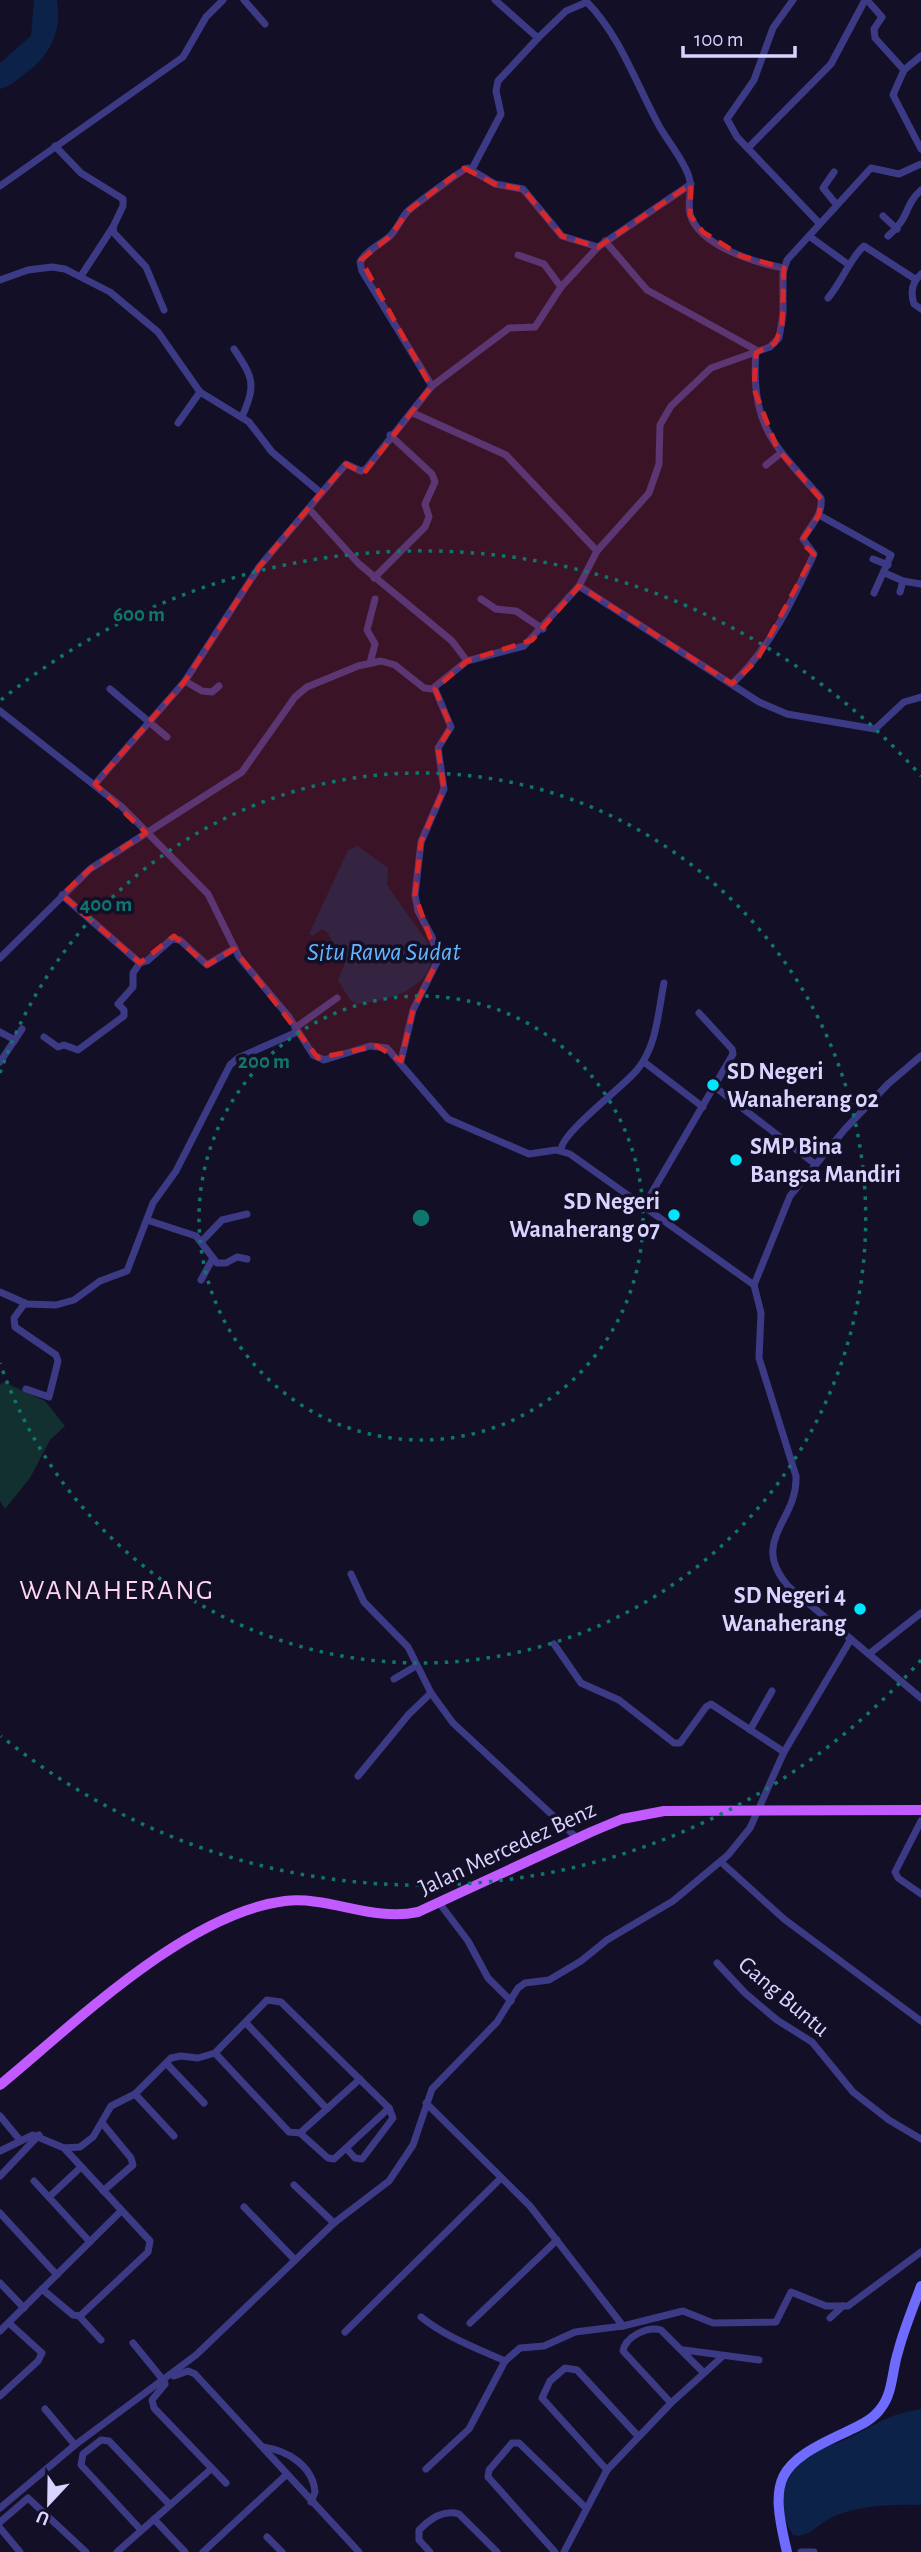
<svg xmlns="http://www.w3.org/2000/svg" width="921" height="2552" font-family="'Alegreya Sans',sans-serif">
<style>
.green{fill:#12302f}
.water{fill:#0c2248}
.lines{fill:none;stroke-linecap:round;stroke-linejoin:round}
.street{stroke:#3d3a85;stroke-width:7}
.secondary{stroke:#6f6bff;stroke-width:10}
.primary{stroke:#c25bff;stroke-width:10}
.marked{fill:#d62828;fill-opacity:0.2;stroke:#d62828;stroke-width:5;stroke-dasharray:14 9;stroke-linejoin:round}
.ring{fill:none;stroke:#0f766e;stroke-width:3.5;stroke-dasharray:3.5 7}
.poi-dot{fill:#00e5ff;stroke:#130f26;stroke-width:2.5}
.labels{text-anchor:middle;stroke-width:7;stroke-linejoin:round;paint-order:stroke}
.poi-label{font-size:24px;font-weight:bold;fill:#d9d4ff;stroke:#130f26;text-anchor:start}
.street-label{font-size:24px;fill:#d9d4ff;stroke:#130f26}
.water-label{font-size:26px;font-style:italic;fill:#62b6ff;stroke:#130f26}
.quarter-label{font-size:28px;letter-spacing:2px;fill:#ffd6f0;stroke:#130f26}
.centre{fill:#0f766e;stroke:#130f26;stroke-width:3.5}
.ring-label{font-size:21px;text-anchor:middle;font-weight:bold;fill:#0f766e;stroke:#130f26;stroke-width:7;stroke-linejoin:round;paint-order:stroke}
</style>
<rect width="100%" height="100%" fill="#130f26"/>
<polygon class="green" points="4,1382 45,1401 65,1426 50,1440 30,1478 5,1509 0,1501 0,1385"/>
<g class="water">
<path d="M34 0H57C62 32 50 57 23 75 16 81 9 87 0 89V63L31 36Z"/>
<path d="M358 846 388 868 387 885 433 950C432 990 390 1000 357 1004L350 1000 338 980 345 963 327 932 322 929 313 936 309 934 348 850Z"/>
<path d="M921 2409V2505C891 2504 854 2505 827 2520 816 2526 807 2539 793 2535 774 2506 782 2474 810 2455 821 2447 834 2445 846 2439 877 2425 884 2415 921 2409Z"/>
</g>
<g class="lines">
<g class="street">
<polyline points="244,0 265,24"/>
<path d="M495 0 538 38 566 11 587 2C620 36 635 81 657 122 666 140 683 158 689 177 693 189 687 202 690 214 699 246 756 263 784 268"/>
<polyline points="793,0 773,28 754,80 727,119 737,137 819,223"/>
<polyline points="867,0 882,17 874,29 875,38 904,70"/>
<polyline points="921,56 904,70 893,95 921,149"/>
<polyline points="55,146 81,173 123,199 123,206 113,227 114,233 146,267 164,310"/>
<polyline points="748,148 831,64 865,0"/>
<polyline points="472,169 501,114 496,91 498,81 538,38"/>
<polyline points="834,172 823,188 836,204"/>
<polyline points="0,186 183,57 206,17 223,0"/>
<polyline points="883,216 897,229"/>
<polyline points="809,236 849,265"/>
<path d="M888 236C910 218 904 205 921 190"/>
<polyline points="605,241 647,290 758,351"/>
<polyline points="518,255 544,264 561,287"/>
<path d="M921 274C912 282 910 292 914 304L921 309"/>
<polyline points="81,276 113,227"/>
<polyline points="0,280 28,270 52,267 65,269 110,292 158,332 200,392 249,422 272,452 321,493"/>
<path d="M828 298C842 282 850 258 864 246L915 279"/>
<path d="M234 349C254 379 256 384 242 417"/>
<polyline points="432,386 509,328 535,327 561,287 598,247 691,184"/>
<polyline points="413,413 506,455 597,551"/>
<polyline points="178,423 200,392"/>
<polyline points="766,465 781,453"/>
<polyline points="309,509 359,564 452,641 467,661"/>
<polyline points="819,515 891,555 874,593"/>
<polyline points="873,559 888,565"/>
<polyline points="885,573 903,581 900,592"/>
<polyline points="374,578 425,527 429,517 425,504 435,482 432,474 390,435"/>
<polyline points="903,581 921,584"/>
<polyline points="579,586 759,702 787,714 875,729 904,702 921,697"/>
<polyline points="481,599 496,609 516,611 543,629"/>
<polyline points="370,663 375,644 367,630 375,599"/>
<polyline points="185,681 202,691 212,692 219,686"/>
<path d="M732 684C770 648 792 602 814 554L803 539C811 525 823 515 821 498 775 446 750 426 756 352"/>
<polyline points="110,689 167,737"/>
<path d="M0 711 122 807 208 894 239 957 289 1017 313 1055 324 1060 370 1046 387 1048 448 1119 529 1154 556 1150 570 1154 754 1285 761 1313 759 1358 796 1476C798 1522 748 1540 789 1587L921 1698"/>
<path d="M95 784 185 681 259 567 346 464 361 471 366 469 432 386 362 271 360 262C366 251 379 245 389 237 398 229 401 217 409 210 415 205 464 168 468 168L495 184 523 189 562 236 598 247"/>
<polyline points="62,895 140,963 147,961 172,939 180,940 207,965 235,948"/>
<polyline points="0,958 90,869 242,772 295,697 307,687 358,666 381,661 395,665 424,688 432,689 467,661 524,646 579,586 597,551 649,493 659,464 660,425 671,406 711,368 770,347 779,338 783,315 783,273 787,260 871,168 899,174 921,164"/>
<polyline points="295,1028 337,998"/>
<polyline points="0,1032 15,1040"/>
<polyline points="44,1037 58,1047 64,1045 78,1050 124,1016 124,1010 118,1004 133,987 133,973 140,963"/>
<polyline points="401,1061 413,1010 438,960 432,937 418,911 415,895 421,842 444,789 438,748 451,727 435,689"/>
<polyline points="0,1062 22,1029"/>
<polyline points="644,1062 703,1107"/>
<polyline points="715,1087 815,1164"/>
<path d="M561 1150C561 1133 623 1087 637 1070 657 1046 658 1012 664 983"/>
<polyline points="644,1206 733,1054 732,1049 699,1013"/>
<polyline points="147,1220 196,1236 217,1263 226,1263 237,1257 247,1259"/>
<polyline points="202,1241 222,1220 247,1214"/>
<polyline points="201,1280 212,1260"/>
<polyline points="754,1285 790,1196 845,1129 888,1084 921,1056"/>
<polyline points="0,1292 27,1304 56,1305 74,1300 100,1281 127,1271 153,1203 176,1171 230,1065 238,1058 297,1032"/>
<polyline points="25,1303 14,1318 15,1327 56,1355 58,1361 49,1397 26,1389"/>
<polyline points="351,1574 364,1602 408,1647 431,1693 453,1723 577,1838"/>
<polyline points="554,1644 581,1683 619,1700 674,1743 680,1743 706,1707 711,1704 784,1752"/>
<polyline points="869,1654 921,1613"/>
<polyline points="394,1679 416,1666"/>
<polyline points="750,1730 772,1691"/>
<polyline points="358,1776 409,1714 431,1693"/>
<polyline points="921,1821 895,1872 898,1878 921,1894"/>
<polyline points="721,1862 784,1919 921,2021"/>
<polyline points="440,1904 468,1941 488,1978 511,2001"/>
<polyline points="717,1963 745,1993 777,2020 812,2042 853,2092 889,2120 921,2139"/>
<polyline points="246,2023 327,2109"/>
<polyline points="167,2064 204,2103"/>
<polyline points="135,2094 174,2136"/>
<polyline points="426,2103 530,2206 623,2326"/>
<polyline points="0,2116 19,2139"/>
<polyline points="103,2124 131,2158 133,2165 103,2191"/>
<polyline points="300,2133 360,2079"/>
<polyline points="346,2148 389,2108"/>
<polyline points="0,2151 33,2135 64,2148 80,2147 93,2137 111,2106 135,2094 171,2058 181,2056 198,2058 215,2053 267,2000 281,2002 389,2108 393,2118 362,2159 355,2158 346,2148 334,2159 328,2158 300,2133 289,2132 215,2053"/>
<polyline points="0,2176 39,2135"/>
<polyline points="34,2181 90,2242"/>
<polyline points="294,2185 334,2223"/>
<polyline points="49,2197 81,2167"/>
<polyline points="244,2207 295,2260"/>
<polyline points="0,2213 57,2275"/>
<polyline points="0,2283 24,2308"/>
<polyline points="42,2289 73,2315 80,2316 148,2252 150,2241 64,2148"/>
<polyline points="79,2316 101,2340"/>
<path d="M421 2317C446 2337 476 2348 505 2361"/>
<polyline points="830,2318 843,2306"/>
<polyline points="470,2323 557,2240"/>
<polyline points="0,2331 121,2211"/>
<polyline points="345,2332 501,2178"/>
<polyline points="133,2343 164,2381"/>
<polyline points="684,2350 759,2360"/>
<polyline points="174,2376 188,2371 195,2374 359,2552"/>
<polyline points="165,2384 152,2400 154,2408 226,2483"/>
<polyline points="0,2396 38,2361 42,2353 9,2323"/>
<path d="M671 2403 623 2351C625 2337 647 2326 661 2330L704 2373"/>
<polyline points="45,2409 75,2445"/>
<path d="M263 2447C287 2450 313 2466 315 2492L311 2502"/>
<polyline points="426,2469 469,2429 505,2361 520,2348 544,2346 575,2332 623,2326 683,2311 713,2323 776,2322 791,2292 826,2306 848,2306 921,2252"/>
<polyline points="607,2470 542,2398 550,2381 565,2368 577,2370 638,2436"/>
<polyline points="0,2508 75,2445 196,2355 334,2223 389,2181 413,2145 432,2089 497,2022 518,1988 525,1983 549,1980 581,1961 607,1940 673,1901 728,1855 750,1828 784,1752 851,1639"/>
<polyline points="154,2519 185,2552"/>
<polyline points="0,2522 28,2498 86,2552"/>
<polyline points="0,2528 20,2552"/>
<polyline points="141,2530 81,2465 83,2454 101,2440 109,2441 170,2505"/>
<polyline points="267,2537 282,2552"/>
<polyline points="117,2552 211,2469"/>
<polyline points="203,2552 286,2475"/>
<path d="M430 2552 419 2540V2530C430 2519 443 2509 459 2514L497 2552"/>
<polyline points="555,2552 488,2477 489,2470 512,2443 519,2443 586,2508"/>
<polyline points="564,2552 607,2470 671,2403 723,2356"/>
<polyline points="801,2552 814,2552"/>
</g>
<path class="secondary" d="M787 2552C769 2478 776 2464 846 2432 858 2426 873 2420 881 2408 893 2393 892 2370 898 2352 904 2329 913 2308 921 2286"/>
<path class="primary" d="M0 2085C74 2024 187 1913 285 1901 330 1896 372 1922 418 1912L591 1832 622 1819 664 1811 921 1810"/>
</g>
<path class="marked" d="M464 168 495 184 523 189 562 236 598 247 691 184 690 215 703 232 741 256 784 268 782 326 775 343 756 353 754 389 777 448 821 499 819 515 801 542 814 554 757 660 732 684 579 586 532 640 467 661 435 689 451 727 438 748 444 789 421 842 415 895 438 960 413 1010 401 1061 377 1046 318 1058 234 949 207 965 174 936 140 963 62 895 90 869 146 833 95 784 185 681 259 567 321 493 346 464 364 473 431 387 361 260 390 236 409 210Z"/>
<g class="ring">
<circle cx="421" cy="1218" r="222"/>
<path d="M0 1073A445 445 0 1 1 0 1363"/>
<path d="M921 1660A667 667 0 0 1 1 1736M1 700A667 667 0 0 1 921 776"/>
</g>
<g class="poi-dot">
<circle cx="713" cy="1085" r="7"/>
<circle cx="736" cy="1160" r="7"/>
<circle cx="674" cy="1215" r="7"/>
<circle cx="860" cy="1609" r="7"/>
</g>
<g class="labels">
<g class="poi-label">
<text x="727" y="1079">SD Negeri<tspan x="727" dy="28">Wanaherang 02</tspan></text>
<text x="750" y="1154">SMP Bina<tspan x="750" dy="28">Bangsa Mandiri</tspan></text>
<text x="660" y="1209" text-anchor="end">SD Negeri<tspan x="660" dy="28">Wanaherang 07</tspan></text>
<text x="846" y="1603" text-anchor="end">SD Negeri 4<tspan x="846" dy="28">Wanaherang</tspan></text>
</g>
<g class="street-label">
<text transform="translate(507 1848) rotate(-25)" y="8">Jalan Mercedez Benz</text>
<text transform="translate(784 1996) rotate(40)" y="8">Gang Buntu</text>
</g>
<g class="water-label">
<text x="384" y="960">Situ Rawa Sudat</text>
</g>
<g class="quarter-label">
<text x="117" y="1599">WANAHERANG</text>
</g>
</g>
<circle cx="421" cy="1218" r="10" class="centre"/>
<g class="ring-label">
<text x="139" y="621">600 m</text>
<text x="106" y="911">400 m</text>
<text x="264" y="1068">200 m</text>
</g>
<g transform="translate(49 2503) rotate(202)" stroke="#130f26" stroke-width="5" paint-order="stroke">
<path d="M0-5L12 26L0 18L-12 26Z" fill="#d9d4ff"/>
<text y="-10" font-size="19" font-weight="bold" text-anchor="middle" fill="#d9d4ff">U</text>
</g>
<path d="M683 46v10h112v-10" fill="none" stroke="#d9d4ff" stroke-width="3.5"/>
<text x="694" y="46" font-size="21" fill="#d9d4ff" stroke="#130f26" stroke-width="5" paint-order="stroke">100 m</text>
</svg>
